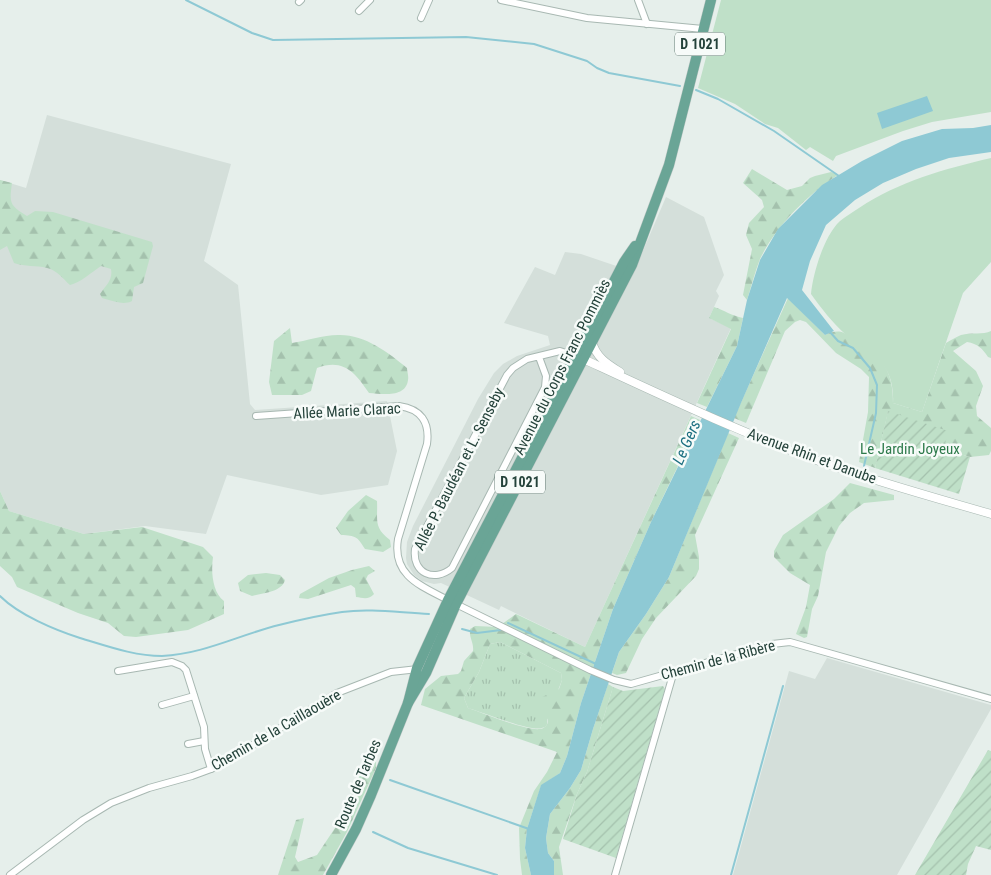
<svg xmlns="http://www.w3.org/2000/svg" width="991" height="875" font-family="'Roboto Condensed',sans-serif">
<style>
.built{fill:#d4dfda}
.grass{fill:url(#grass-tufts)}
.forest{fill:url(#forest-firs);fill-rule:evenodd}
.garden{fill:url(#garden-furrows)}
.pitch{fill:#bfe0c8}
.water{fill:#8ec9d4}
.lines{fill:none;stroke-linecap:round;stroke-linejoin:round}
.stream{stroke:#8ec9d4;stroke-width:2}
.minor-casing{stroke:#a8b8b2;stroke-width:8}
.tertiary-casing{stroke:#a8b8b2;stroke-width:9}
.primary-casing{stroke:#c2cac8;stroke-width:11}
.minor{stroke:#fff;stroke-width:6}
.tertiary{stroke:#fff;stroke-width:8}
.primary{stroke:#6aa596;stroke-width:10}
.labels{text-anchor:middle;stroke-width:5;stroke-linejoin:round;paint-order:stroke}
.shield{fill:#f7fbf9;stroke:#637a73;stroke-width:1}
.shield-label{font-size:14px;font-weight:bold;fill:#24423a}
.street-label{font-size:15px;fill:#24423a;stroke:#f7fbf9}
.park-label{font-size:15px;fill:#2d7a4b;stroke:#f7fbf9}
.water-label{font-size:16px;font-style:italic;fill:#1c6f80;stroke:#f7fbf9}
</style>
<defs>
<pattern id="grass-tufts" width="24" height="20" patternUnits="userSpaceOnUse" patternTransform="scale(1.25)"><rect width="24" height="20" fill="#bfe0c8"/><path d="M3 7l-1-3M5 7V3M7 7l1-3M15 17l-1-3M17 17v-4M19 17l1-3" fill="none" stroke="#a4c1ad"/></pattern>
<pattern id="forest-firs" width="22" height="20" patternUnits="userSpaceOnUse" patternTransform="scale(1.25)"><rect width="22" height="20" fill="#bfe0c8"/><path d="M5 1l3.5 6h-7zM16 11l3.5 6h-7z" fill="#a4c1ad"/></pattern>
<pattern id="garden-furrows" width="10" height="10" patternUnits="userSpaceOnUse" patternTransform="scale(1.25)"><rect width="10" height="10" fill="#bfe0c8"/><path d="M-1 1l2-2M0 10L10 0M9 11l2-2" fill="none" stroke="#a4c1ad"/></pattern>
</defs>
<rect width="100%" height="100%" fill="#e6efeb"/>
<g class="built">
<polygon points="47,115 231,164 204,261 238,285 250,404 255,410 387,401 397,451 388,485 321,495 227,475 206,534 145,526 84,534 9,511 0,491 0,180 26,188"/>
<polygon points="666,197 704,217 724,275 716,291 719,296 709,318 731,328 585,647 501,606 499,610 441,583 434,584 422,581 414,575 407,564 406,558 407,542 413,526 478,399 494,373 503,364 517,356 550,345 548,336 504,323 535,267 555,275 565,252 581,254 634,272"/>
<polygon points="827,658 991,705 991,709 897,875 733,875 789,671 815,679"/>
</g>
<path class="grass" d="M500 642 561 673 562 680 547 719C548 724 547 727 542 728 530 732 482 712 468 708L464 698 479 672 490 644Z"/>
<g class="forest">
<path d="M752 169 787 190 802 186 810 178 815 176 831 172 838 175C808 194 775 227 760 259 755 272 751 287 747 300L743 295 752 249 746 235 749 223 764 207 762 200 743 183Z"/>
<path d="M0 180 12 183C9 204 10 205 27 216L35 211 53 212 152 242 153 246 143 283 134 287 132 301C123 306 111 300 102 298L100 294C106 285 113 280 111 269L101 266C92 272 80 283 70 285 63 279 57 270 47 268 36 265 25 267 14 263L7 246 0 250Z"/>
<path d="M788 298 825 335C831 332 838 330 844 333 849 335 879 357 882 362 891 374 893 389 893 403L922 412 946 343C951 340 956 337 961 335 971 332 983 335 991 331V358L988 357C982 348 978 344 967 342L953 351 976 371 983 386 976 406 977 416 991 428V451L989 455 970 457 943 449 888 412 875 468 859 462 868 412 869 377 861 369 836 353 806 322 800 320 795 322 785 331 746 423 734 418Z"/>
<path d="M714 307C724 310 732 316 743 318L737 346 707 407 697 403 731 329 709 318Z"/>
<path d="M290 328 292 343C306 341 323 335 338 335 364 334 388 352 407 368 407 371 409 377 408 380 406 398 382 394 369 393 355 372 343 358 317 368L311 391 302 395H272L269 382 274 341Z"/>
<path d="M691 416 700 420 651 522 613 609 581 703 567 756 560 773 541 786 527 829 525 848 531 875H522L520 859 519 828 534 791 547 772 557 752 421 705 425 689 441 676 458 674 461 671 464 661 473 651C474 642 469 639 470 629L475 626 498 627 516 614 585 647ZM500 642 561 673 562 680 559 689 538 699 537 705C540 709 548 716 548 722 547 726 543 729 540 729 525 731 484 713 468 708L464 698 479 672 490 644Z"/>
<polygon points="728,433 739,438 695,535 699,557 699,569 696,576 656,618 642,639 626,673 617,675 612,673 619,652 646,614 669,577"/>
<polygon points="850,483 894,495 894,500 864,503 850,513 839,526 826,552 818,596 812,609 807,637 804,638 796,634 806,607 810,585 790,573 774,557 774,551 783,535 834,499"/>
<path d="M0 491 9 511 84 534 142 527 203 547 213 557C211 571 212 592 224 601V614L188 630 136 637 124 636 108 623 78 613 17 587 12 577 0 566Z"/>
<path d="M366 495 377 501C378 520 373 527 390 540L391 547 383 552 365 549C357 536 356 536 341 535L336 528 348 511Z"/>
<path d="M369 566 375 571 368 575 366 579 374 594C369 600 363 598 356 597L355 588 351 585 308 599 299 598 300 594 329 578 352 570Z"/>
<path d="M266 573 280 575 285 580C282 592 263 593 252 596L240 591 238 583 248 575Z"/>
<polygon points="608,684 613,687 587,772 577,794 559,847 563,875 554,875 554,861 548,853 546,838 550,814 570,788 581,770 593,729"/>
<polygon points="373,755 376,759 376,768 347,832 323,875 278,875 296,820 304,818 295,857 298,862 317,855 337,825 369,756"/>
</g>
<g class="garden">
<polygon points="888,411 948,431 944,449 970,457 959,494 875,468"/>
<polygon points="663,686 665,689 616,858 563,839 577,794 587,772 613,687 623,691"/>
<polygon points="988,750 991,751 991,850 976,846 968,864 966,875 915,875"/>
</g>
<g class="pitch">
<polygon points="721,0 991,0 991,112 932,122 903,131 836,156 833,161 810,147 806,150 778,128 765,124 735,104 698,88"/>
<path d="M991 158V262L963 293 922 412 893 403C895 361 871 356 844 333 832 322 821 308 811 294 813 273 824 236 840 221 846 216 853 212 859 208 900 181 944 169 991 158Z"/>
</g>
<g class="water">
<polygon points="927,96 933,111 882,129 877,113"/>
<polygon points="991,125 991,152 949,158 916,169 883,183 855,200 826,225 810,261 802,290 834,331 825,335 787,298 741,403 669,577 646,614 619,652 593,729 581,770 570,788 550,814 546,838 548,853 554,861 554,875 531,875 525,848 527,829 541,785 560,773 567,756 581,703 613,609 651,522 737,346 747,300 760,260 778,229 822,185 862,161 902,141 942,129 973,128"/>
</g>
<g class="lines">
<g class="stream">
<polyline points="186,0 252,33 273,40 466,37 534,44 587,61 597,68 609,73 680,86"/>
<polyline points="696,90 718,99 774,131 839,176"/>
<polyline points="830,332 838,341 853,348 870,368 877,385 876,413 864,466"/>
<path d="M0 596C19 615 55 630 80 638 107 646 134 656 162 656 204 654 239 635 279 625 299 620 321 615 342 612 370 608 401 613 429 614"/>
<polyline points="508,623 596,664"/>
<polyline points="462,629 477,633 501,630"/>
<polyline points="390,780 529,829"/>
<polyline points="373,832 408,848 497,875"/>
<polyline points="731,875 783,686"/>
</g>
<g class="minor-casing">
<g id="minor">
<polyline points="501,0 587,18 703,29"/>
<polyline points="638,0 647,24"/>
<polyline points="299,2 301,0"/>
<polyline points="359,11 370,0"/>
<polyline points="421,18 429,0"/>
<path d="M539 357 546 376 545 387 452 568C434 583 412 573 415 549L507 375 513 368 527 359 560 351 575 356"/>
<path d="M256 416 399 406C421 409 430 422 427 444L398 539C392 576 421 586 448 600"/>
<polyline points="456,604 590,670 614,680 631,684 772,644 790,642 991,699"/>
<polyline points="118,671 172,662 182,666 186,670 204,727 205,749 211,769"/>
<polyline points="162,705 194,696"/>
<polyline points="188,744 204,741"/>
<polyline points="10,875 83,820 111,803 149,788 192,776 211,769 232,758 337,693 391,672 418,669"/>
<polyline points="615,875 674,671"/>
</g>
</g>
<g class="tertiary-casing">
<g id="tertiary">
<path d="M592 342C596 357 607 364 620 372"/>
<path d="M579 357C661 395 743 434 827 464 881 483 936 498 991 514"/>
</g>
</g>
<g class="primary-casing">
<g id="primary">
<polyline points="408,703 426,673 456,604 632,265 669,165 711,0"/>
<polyline points="331,875 356,829 371,795 408,703 417,668 448,600 624,262 635,246"/>
</g>
</g>
<use href="#minor" class="minor"/>
<use href="#tertiary" class="tertiary"/>
<use href="#primary" class="primary"/>
</g>
<g class="labels">
<g class="shield">
<rect x="675" y="32.5" width="50" height="23" rx="4"/>
<rect x="495" y="470.5" width="50" height="23" rx="4"/>
</g>
<g class="shield-label">
<text x="700" y="49">D 1021</text>
<text x="520" y="487">D 1021</text>
</g>
<g class="street-label">
<text transform="translate(562 367) rotate(-63)" y="5">Avenue du Corps Franc Pommiès</text>
<text transform="translate(347 411) rotate(-3)" y="5">Allée Marie Clarac</text>
<text transform="translate(812 456) rotate(20)" y="5">Avenue Rhin et Danube</text>
<text transform="translate(459 469) rotate(-63)" y="5">Allée P. Baudéan et L. Senseby</text>
<text transform="translate(718 660) rotate(-15)" y="5">Chemin de la Ribère</text>
<text transform="translate(276 730) rotate(-30)" y="5">Chemin de la Caillaouère</text>
<text transform="translate(358 784) rotate(-67)" y="5">Route de Tarbes</text>
</g>
<g class="park-label">
<text x="910" y="454">Le Jardin Joyeux</text>
</g>
<g class="water-label">
<text transform="translate(686 442) rotate(-66)" y="6">Le Gers</text>
</g>
</g>
</svg>
